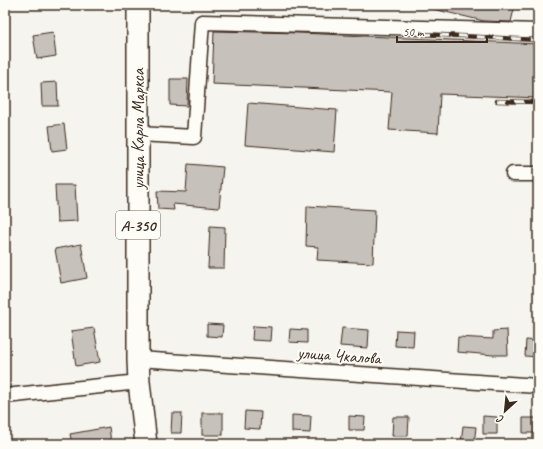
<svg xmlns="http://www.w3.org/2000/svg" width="543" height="449" font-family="Caveat,sans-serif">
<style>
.building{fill:#c7c1bb;stroke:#3b2a1e}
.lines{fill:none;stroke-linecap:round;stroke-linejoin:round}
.minor-casing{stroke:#3b2a1e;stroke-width:17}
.highway-casing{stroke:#3b2a1e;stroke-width:24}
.minor{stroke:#fdfcf7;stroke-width:14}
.highway{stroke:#fdfcf7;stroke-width:21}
.rail-casing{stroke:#3b2a1e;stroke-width:4.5}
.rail{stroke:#fdfcf7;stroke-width:3;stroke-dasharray:9;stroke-linecap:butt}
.labels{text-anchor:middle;stroke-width:4;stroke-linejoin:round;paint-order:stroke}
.shield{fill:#fdfcf7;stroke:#75695f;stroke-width:1}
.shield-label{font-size:16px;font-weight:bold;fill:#3b2a1e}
.street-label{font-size:17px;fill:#3b2a1e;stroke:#fdfcf7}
</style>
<rect width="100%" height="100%" fill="#f5f4ee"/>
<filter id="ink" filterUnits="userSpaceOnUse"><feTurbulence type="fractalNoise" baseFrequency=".025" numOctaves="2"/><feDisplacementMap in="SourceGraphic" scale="8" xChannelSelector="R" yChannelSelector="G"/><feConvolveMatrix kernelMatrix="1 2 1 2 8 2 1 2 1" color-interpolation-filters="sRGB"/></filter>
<g filter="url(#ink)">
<g class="building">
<polygon points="433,5 515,5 511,22 484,21 433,9"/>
<polygon points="214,31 301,33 538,44 538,98 440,94 438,133 389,130 392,92 212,84"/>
<polygon points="53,32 56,56 37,59 33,35"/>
<polygon points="170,79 188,79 187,106 170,105"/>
<polygon points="57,82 58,106 42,106 41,83"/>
<polygon points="248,103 337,110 334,152 245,145"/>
<polygon points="64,124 67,149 52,151 49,126"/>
<polygon points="188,164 223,167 219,208 173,204 174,210 158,209 157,191 186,192"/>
<polygon points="55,185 75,185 77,221 57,222"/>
<polygon points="307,206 375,210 373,263 317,260 318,247 306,246"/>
<polygon points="210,226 225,227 224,268 208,268"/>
<polygon points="81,244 87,278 61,283 55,249"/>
<polygon points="207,324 223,325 222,337 207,336"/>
<polygon points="253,326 271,327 270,341 252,340"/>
<polygon points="94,328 100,362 76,366 71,331"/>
<polygon points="342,328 369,330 368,348 340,346"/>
<polygon points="290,329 307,330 307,343 289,342"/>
<polygon points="396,330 414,331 413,347 395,346"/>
<polygon points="507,330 508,355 493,355 457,352 458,337 493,339 493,331"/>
<polygon points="526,340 538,341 538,357 525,356"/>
<polygon points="245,411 261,412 260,429 244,428"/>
<polygon points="172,413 182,413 181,433 171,433"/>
<rect x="202" y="413" width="21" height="22"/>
<polygon points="292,415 311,416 310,433 292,432"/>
<polygon points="349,416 365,417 364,430 349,430"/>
<polygon points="483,416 497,417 497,434 483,434"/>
<polygon points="393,417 409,417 408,436 392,436"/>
<rect x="523" y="418" width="15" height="15"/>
<polygon points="463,426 476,427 474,444 461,444"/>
<polygon points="109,427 111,442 98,444 72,444 70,434"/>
</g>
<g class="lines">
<g class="minor-casing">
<g id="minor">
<polyline points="138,134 194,137 202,22 538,31"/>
<polyline points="513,174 538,174"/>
<polyline points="138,359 538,386"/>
<polyline points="5,396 139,382"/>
</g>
</g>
<g class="highway-casing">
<polyline id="highway" points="138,5 138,359 139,382 146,444"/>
</g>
<use href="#minor" class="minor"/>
<use href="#highway" class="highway"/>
<g class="rail-casing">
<g id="rail">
<polyline points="422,34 538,40"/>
<polyline points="497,101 538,102"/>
</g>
</g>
<use href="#rail" class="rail"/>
</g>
</g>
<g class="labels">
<rect class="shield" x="116" y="211" width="44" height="28" rx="3"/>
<g class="shield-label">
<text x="138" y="231">А-350</text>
</g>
<g class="street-label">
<text transform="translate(138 129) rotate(-90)" y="6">улица Карла Маркса</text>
<text transform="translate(339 355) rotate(4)" y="6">улица Чкалова</text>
</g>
</g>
<rect width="543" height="449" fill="none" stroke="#fdfcf7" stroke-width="20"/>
<rect x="10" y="10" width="523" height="429" fill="none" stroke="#3b2a1e" stroke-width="1.5" filter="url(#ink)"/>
<g transform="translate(505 411) rotate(207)" stroke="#fdfcf7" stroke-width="3" paint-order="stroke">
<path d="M0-3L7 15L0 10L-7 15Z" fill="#3b2a1e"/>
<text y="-6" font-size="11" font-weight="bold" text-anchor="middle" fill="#3b2a1e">С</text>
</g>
<path d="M397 36v6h90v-6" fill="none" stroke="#3b2a1e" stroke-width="2"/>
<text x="403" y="36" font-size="12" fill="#3b2a1e" stroke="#fdfcf7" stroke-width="3" paint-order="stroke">50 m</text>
</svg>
